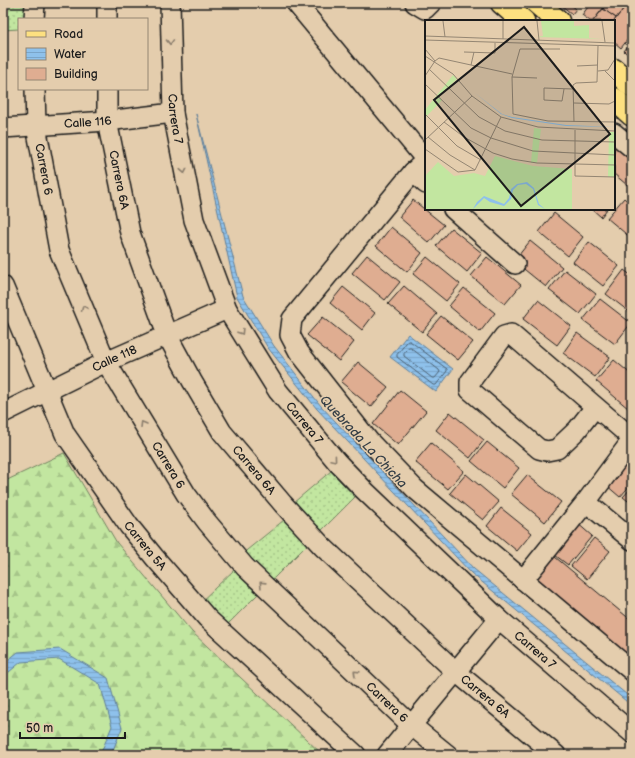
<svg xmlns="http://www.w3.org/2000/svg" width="635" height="758" font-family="'Balsamiq Sans',sans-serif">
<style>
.grass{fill:url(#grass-dots);stroke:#6f815e}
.forest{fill:url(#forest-firs);stroke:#6f815e}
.water{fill:url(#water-rules);stroke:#607f98}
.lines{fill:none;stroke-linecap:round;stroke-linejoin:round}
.shore{stroke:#4a5e6f;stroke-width:1}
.building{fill:#dfad91;stroke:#1c1c1c}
.minor-casing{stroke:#1c1c1c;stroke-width:22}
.major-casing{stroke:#1c1c1c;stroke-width:25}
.minor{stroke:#e4cdad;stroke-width:19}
.major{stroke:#fde080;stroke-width:22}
.oneway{stroke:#8a7d6c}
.labels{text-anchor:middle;stroke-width:3.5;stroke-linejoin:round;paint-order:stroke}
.street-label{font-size:12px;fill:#1c1c1c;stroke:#e4cdad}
.water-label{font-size:13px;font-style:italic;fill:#333d45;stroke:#e4cdad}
.inset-road{fill:none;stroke:#948673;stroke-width:1}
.view{fill:#1c1c1c;fill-opacity:0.15;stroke:#1c1c1c;stroke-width:2}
.inset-edge{fill:none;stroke:#1c1c1c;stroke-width:2}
</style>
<defs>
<pattern id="grass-dots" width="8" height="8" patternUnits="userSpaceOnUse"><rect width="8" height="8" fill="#c2e6a0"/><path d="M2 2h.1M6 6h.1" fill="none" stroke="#a6c589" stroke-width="1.8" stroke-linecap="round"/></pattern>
<pattern id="forest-firs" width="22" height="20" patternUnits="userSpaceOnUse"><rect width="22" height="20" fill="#c2e6a0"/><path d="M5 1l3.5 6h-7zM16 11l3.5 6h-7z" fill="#a6c589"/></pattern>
<pattern id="water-rules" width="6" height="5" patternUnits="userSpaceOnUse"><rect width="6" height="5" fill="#8ec1eb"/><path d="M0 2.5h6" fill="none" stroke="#7aa5c9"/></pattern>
</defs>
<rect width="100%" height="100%" fill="#e4cdad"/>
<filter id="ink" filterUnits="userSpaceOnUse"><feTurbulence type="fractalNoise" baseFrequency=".025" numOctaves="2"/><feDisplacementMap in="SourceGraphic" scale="8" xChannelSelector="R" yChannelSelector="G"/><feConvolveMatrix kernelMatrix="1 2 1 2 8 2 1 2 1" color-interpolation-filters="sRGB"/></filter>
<g filter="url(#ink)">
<g class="grass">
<polygon points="3,3 31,3 31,19 19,19 19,29 3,30"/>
<polygon points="331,471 355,497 220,632 195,607 235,569 231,563 284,520 280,514"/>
</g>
<polygon class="forest" points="64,453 117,543 192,632 323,755 3,755 3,482"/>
<g class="water">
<polygon points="196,114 243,296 274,346 321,406 474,569 632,699 632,706 471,573 317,409 268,348 237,297"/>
<polygon points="408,334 453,369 436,392 390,357"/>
<polygon points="60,649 108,678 122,728 111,755 100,755 112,726 100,684 59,659 21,662 3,677 3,664 18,652"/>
</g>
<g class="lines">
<g class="shore">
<polygon points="408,341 410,341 447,369 447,371 436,385 433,385 397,357 397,355"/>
<polygon points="409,348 411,348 439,370 440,372 435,378 432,378 404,356 404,354"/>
</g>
</g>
<g class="building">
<polygon points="562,3 569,3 576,9 572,14 561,5"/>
<polygon points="591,3 607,3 593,21 590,21 582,15"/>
<polygon points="607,3 628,3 616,18 603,9"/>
<polygon points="628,3 632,3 632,34 621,48 614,42 614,21"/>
<polygon points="603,9 616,18 614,21 593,21"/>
<polygon points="632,41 632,58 624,51"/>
<polygon points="614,140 632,155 632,180 627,185 614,174"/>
<polygon points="624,198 632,205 632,239 607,218"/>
<polygon points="413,200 444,225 429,243 399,217"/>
<polygon points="592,209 607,209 601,217"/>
<polygon points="554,213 583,237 568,256 539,232"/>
<polygon points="391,227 422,253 407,272 376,246"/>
<polygon points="451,228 482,253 467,272 436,246"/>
<polygon points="530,241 562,267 546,287 514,261"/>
<polygon points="589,242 619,266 603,286 573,262"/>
<polygon points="367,255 400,282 385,300 352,273"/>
<polygon points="427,257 460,284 446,301 413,274"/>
<polygon points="487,257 521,285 505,304 471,276"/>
<polygon points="565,270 596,294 580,314 549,290"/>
<polygon points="624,270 632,276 632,314 606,294"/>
<polygon points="404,286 437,314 422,332 388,304"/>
<polygon points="343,287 375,313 362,330 330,303"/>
<polygon points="464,288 495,313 480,332 449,306"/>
<polygon points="600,299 631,323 615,344 583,320"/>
<polygon points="538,300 571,326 557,345 523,319"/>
<polygon points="441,316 473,342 458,360 426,334"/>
<polygon points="323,317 354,342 339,361 307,335"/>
<polygon points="577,333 610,357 595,377 563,353"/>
<polygon points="614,360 632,375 632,405 629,409 596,381"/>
<polygon points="358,362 388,387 371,407 341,382"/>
<polygon points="400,390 426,411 398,445 373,424"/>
<polygon points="450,412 484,440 470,458 436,430"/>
<polygon points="487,442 519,468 503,488 471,461"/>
<polygon points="431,443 464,471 448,489 415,462"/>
<polygon points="632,453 632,483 620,497 606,485"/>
<polygon points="466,474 499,502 483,520 450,493"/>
<polygon points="527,475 561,502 545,522 511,494"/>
<polygon points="632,487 632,504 623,497"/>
<polygon points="501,508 532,533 517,551 487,526"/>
<polygon points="576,522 592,536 568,565 551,552"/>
<polygon points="594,538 610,551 587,579 571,566"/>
<polygon points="549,552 632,621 632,660 529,578"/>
</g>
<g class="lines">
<g class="minor-casing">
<g id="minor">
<path id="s1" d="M170 3 173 113 194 220 227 309 278 391 337 462 364 490 499 619 632 733"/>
<polyline points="296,3 426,160"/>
<polyline points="415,3 425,9 431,3"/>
<polyline points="34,19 35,3"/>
<polyline points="107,19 107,3"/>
<path id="s2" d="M35 89 36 126 59 250 106 362 186 494 207 522 245 567 411 725 448 755"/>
<path id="s3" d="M107 89V121L130 233 167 335 192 381 222 432 283 504 323 547 455 671 556 755"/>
<path id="s4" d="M3 128 107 121 173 113"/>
<polyline points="614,133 632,148"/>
<polyline points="426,160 413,172 292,319 290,335 299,352 369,441 415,489 632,671"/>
<polyline points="413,172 426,184"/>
<polyline points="453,209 515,264"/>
<path id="s5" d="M3 286 65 434 129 526 155 558 207 618 356 755"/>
<polyline points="595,407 577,430 557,449 547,451 539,449 470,390 470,382 504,336 511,334 632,438"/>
<path id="s6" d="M3 413 106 362 227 309"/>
<polyline points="586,502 632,540"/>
<polyline points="523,580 586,502 632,440"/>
<polyline points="387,755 499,619"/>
</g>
</g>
<g class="major-casing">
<g id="major">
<polyline points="502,3 523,21"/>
<polyline points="537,3 558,21"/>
<polyline points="614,70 632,86"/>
<polyline points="614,99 632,115"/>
</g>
</g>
<use href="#minor" class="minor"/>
<use href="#major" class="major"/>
</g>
<defs><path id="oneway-chevron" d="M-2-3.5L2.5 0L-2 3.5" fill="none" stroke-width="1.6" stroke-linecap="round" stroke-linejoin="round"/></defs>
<g class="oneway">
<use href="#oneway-chevron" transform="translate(170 42) rotate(88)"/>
<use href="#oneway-chevron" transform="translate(184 171) rotate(79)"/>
<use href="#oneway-chevron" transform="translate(84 308) rotate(-113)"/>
<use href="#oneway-chevron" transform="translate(241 332) rotate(58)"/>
<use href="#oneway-chevron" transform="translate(143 424) rotate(-121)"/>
<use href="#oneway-chevron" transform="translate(334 459) rotate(50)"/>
<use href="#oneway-chevron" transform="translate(262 584) rotate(-136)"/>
<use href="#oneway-chevron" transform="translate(356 673) rotate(-136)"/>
</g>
</g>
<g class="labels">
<g class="street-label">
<text dy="4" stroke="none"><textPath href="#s1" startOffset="116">Carrera 7</textPath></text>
<text dy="4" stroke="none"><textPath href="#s4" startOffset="85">Calle 116</textPath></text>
<text dy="4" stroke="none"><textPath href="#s2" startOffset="81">Carrera 6</textPath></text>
<text dy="4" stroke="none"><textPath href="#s3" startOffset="92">Carrera 6A</textPath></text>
<text dy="4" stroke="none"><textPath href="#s6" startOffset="124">Calle 118</textPath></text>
<text dy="4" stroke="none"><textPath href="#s1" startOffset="452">Carrera 7</textPath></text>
<text dy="4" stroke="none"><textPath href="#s2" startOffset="405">Carrera 6</textPath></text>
<text dy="4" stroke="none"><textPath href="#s3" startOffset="416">Carrera 6A</textPath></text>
<text dy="4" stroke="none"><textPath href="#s5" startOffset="298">Carrera 5A</textPath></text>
<text dy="4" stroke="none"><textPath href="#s1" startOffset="776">Carrera 7</textPath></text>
<text dy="4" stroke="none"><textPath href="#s3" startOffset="740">Carrera 6A</textPath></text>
<text dy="4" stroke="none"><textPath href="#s2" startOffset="729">Carrera 6</textPath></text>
</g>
<g class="water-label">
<text transform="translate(364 441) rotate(47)" y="5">Quebrada La Chicha</text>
</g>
</g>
<g transform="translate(425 20)">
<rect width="190" height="190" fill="#e4cdad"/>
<path d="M116 1H149V6L164 5V18L177 19 112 17 118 16ZM28 55 32 59 14 76 17 80 0 98V90ZM109 108 116 109 112 143H106ZM184 112H190L189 157H183Z" fill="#c2e6a0"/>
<path d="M70 136 108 146 147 149V189H0V156L13 142 29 156 49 153 60 156Z" fill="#c2e6a0"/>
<path d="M50 73 77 94 87 97 141 105 190 107 141 106 87 98 76 94ZM102 162 109 168 114 184 120 189 113 185 108 169 101 164 93 165 88 170 86 179 79 186 65 182 59 178 48 189 52 182 59 176 79 184 84 178 86 169 92 164Z" fill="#8ec1eb"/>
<path class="inset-road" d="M18 1 20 17M112 1 114 20M177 1 180 22M0 16 190 23M78 19V1M0 20 190 26M0 29 10 41 0 56M135 29H95L87 57 88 94 123 101 190 102M39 32 70 33V23M0 36 28 54 47 76 76 97 113 107 190 111M10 41 14 38 87 54M46 45 49 32M152 46 173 45M4 49 54 97 80 111 117 120 190 122M173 51 183 50 190 39M180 51 190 61M87 57 112 58M0 64 46 108 66 118 108 131 190 135M139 69 137 81 119 80V68L148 69M149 83 184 84 190 81M0 94 32 126 56 140M19 102 39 117 68 133 87 139 112 143 190 145M149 102 148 65 151 63 172 62 173 26M150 110V156L190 157M3 117 25 135 50 150M0 120 47 76M0 129 33 152 50 150 76 97"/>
<path class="view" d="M99 7 185 114 96 186 9 80Z"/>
<rect width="190" height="190" class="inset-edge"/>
</g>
<rect width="635" height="758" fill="none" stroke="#e4cdad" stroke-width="16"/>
<rect x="8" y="8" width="619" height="742" fill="none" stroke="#1c1c1c" stroke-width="1.5" filter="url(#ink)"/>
<rect x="18" y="18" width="130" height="72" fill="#e4cdad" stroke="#948673"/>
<rect x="26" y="31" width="20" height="6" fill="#fde080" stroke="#948673"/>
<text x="54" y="38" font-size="12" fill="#1c1c1c">Road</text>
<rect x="26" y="48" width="20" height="12" fill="url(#water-rules)" stroke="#948673"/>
<text x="54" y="58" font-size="12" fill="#1c1c1c">Water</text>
<rect x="26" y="68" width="20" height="12" fill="#dfad91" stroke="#948673"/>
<text x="54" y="78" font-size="12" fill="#1c1c1c">Building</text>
<path d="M20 732v6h105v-6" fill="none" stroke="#1c1c1c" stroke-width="2"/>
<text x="26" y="732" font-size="12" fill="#1c1c1c" stroke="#e4cdad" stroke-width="3" paint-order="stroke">50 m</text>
</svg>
